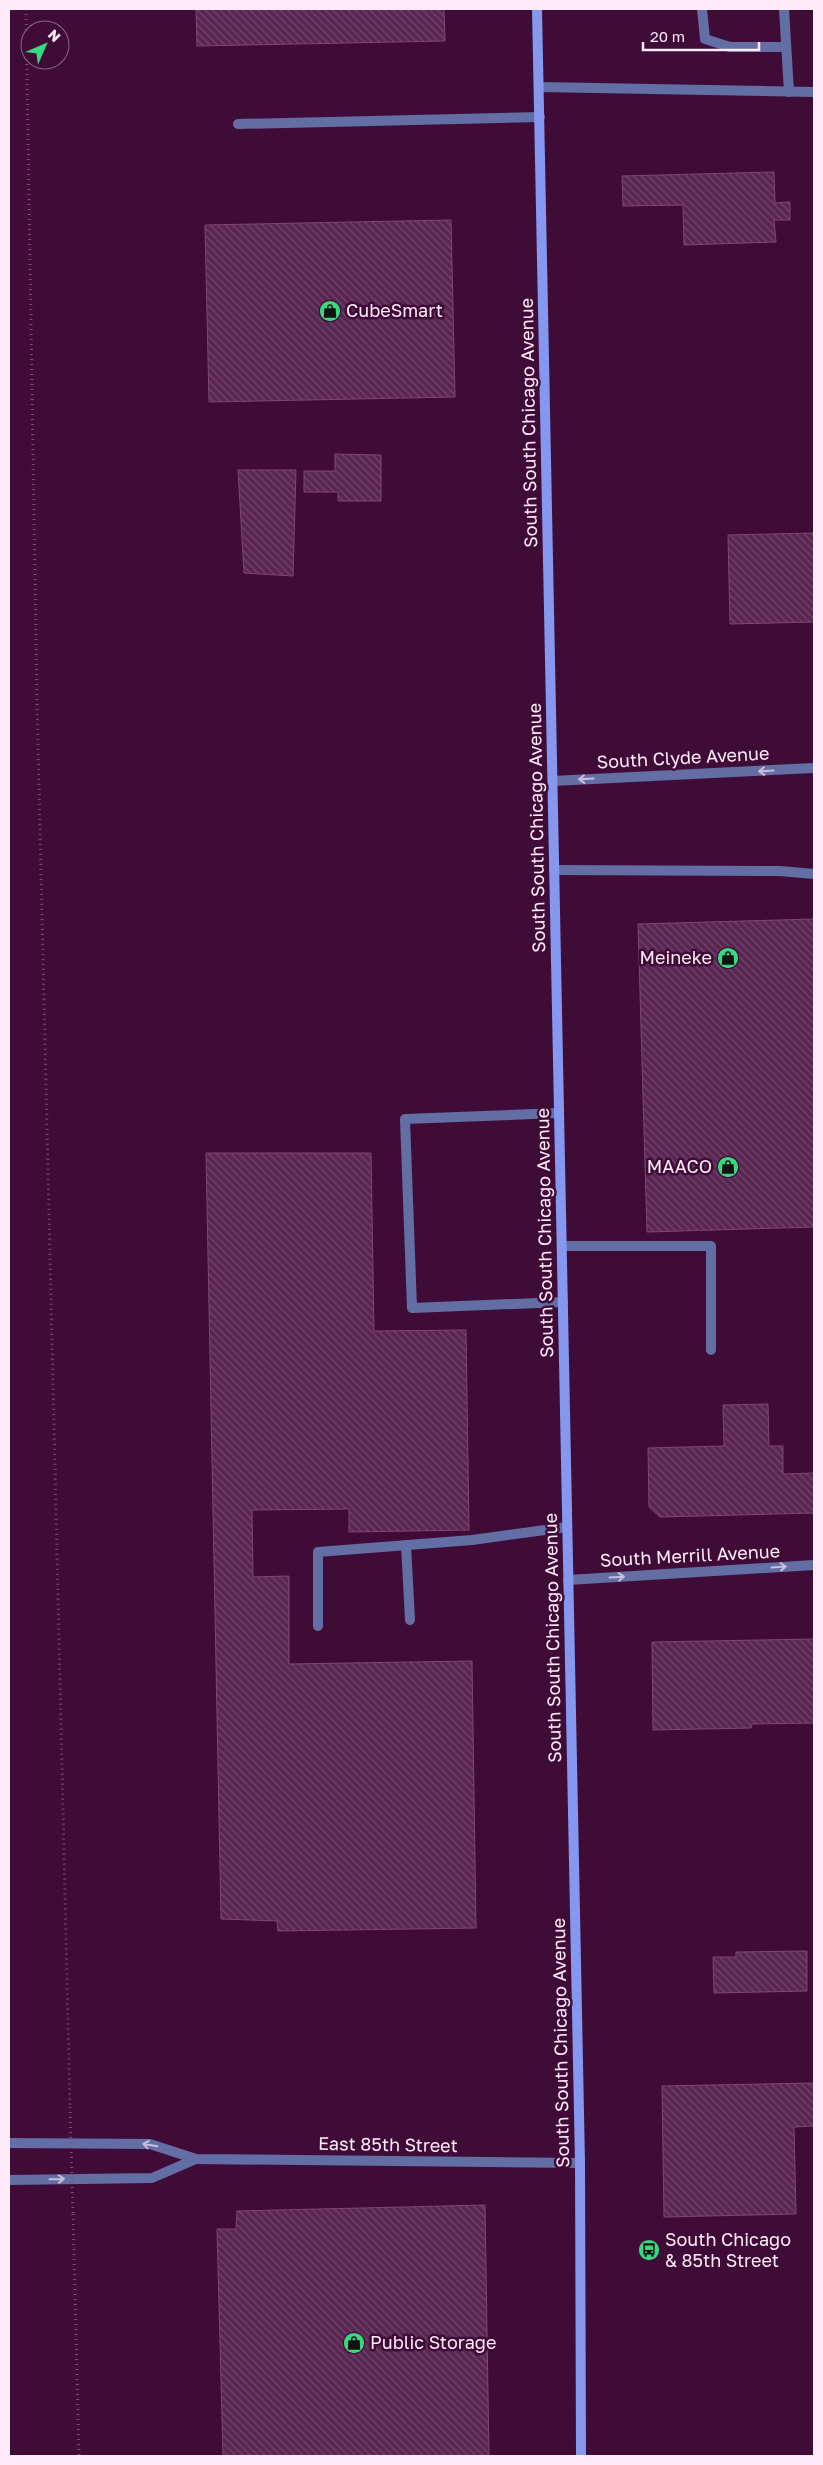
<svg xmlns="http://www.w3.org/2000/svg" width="823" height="2465" font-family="'Golos Text',sans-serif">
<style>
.building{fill:url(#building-back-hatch);stroke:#7e4774}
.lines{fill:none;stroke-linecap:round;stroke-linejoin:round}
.path{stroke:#7a5174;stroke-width:3;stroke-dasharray:1 4;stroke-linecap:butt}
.service{stroke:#626ea4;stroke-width:10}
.minor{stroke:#626ea4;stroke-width:10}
.secondary{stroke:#8597ee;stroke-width:10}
.path-bridge{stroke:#7a5174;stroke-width:3;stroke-dasharray:1 4;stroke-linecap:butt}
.oneway{stroke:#c7bfdb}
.labels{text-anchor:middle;stroke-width:5;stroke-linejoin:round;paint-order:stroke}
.poi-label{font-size:18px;fill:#feeaf9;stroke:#3f0c38;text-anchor:start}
.street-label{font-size:18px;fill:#feeaf9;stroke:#3f0c38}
</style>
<defs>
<pattern id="building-back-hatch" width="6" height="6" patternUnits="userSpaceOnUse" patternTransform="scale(1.25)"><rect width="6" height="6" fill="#592651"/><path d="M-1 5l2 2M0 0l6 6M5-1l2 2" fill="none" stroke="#72466b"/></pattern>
</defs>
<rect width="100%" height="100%" fill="#3f0c38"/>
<g class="building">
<polygon points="196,9 444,9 445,41 197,46"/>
<polygon points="774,172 775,203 790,202 790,220 774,220 776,242 684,245 683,205 623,206 622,176"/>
<polygon points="451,220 455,397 209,402 205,225"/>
<polygon points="335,454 381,455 381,501 338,501 338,492 304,492 304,471 335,471"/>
<polygon points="238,470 296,470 293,576 244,573"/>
<polygon points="814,533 814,622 730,624 728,535"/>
<polygon points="814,919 814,1227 647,1232 638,924"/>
<polygon points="206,1153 371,1153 374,1331 466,1330 469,1530 349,1532 349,1509 252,1510 253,1577 289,1576 289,1664 472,1661 476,1928 278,1931 277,1921 221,1919"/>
<polygon points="768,1404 769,1446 783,1446 783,1474 814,1473 814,1513 660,1517 649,1507 648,1448 724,1446 723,1405"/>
<polygon points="814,1639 814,1723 752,1724 751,1728 653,1730 652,1642"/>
<polygon points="807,1951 807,1991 714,1993 713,1957 736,1957 736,1952"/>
<polygon points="814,2083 814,2126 794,2127 796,2214 664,2217 662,2086"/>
<polygon points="485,2205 489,2456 223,2456 217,2229 236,2229 237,2211"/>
</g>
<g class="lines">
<g class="path">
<polyline points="26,9 37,702 70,2107"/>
<polyline points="73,2214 79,2456"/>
</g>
<g class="service">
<polyline points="702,9 705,39 730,47 786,47"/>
<polyline points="784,9 789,92"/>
<polyline points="539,87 814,92"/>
<polyline points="238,124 540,117"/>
<polyline points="554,870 780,871 814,874"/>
<polyline points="559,1113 405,1119 412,1308 563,1302"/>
<polyline points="562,1246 711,1246 711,1350"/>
<polyline points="406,1545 410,1620"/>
<polyline points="318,1626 318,1552 472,1540 567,1527"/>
</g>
<g class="minor">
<polyline points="553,781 814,768"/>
<polyline points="568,1580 814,1565"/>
<polyline points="9,2143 150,2144 196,2159 580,2163"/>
<polyline points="9,2180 152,2178 196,2159"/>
</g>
<polyline class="secondary" points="537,9 580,2163 581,2456"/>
<polyline class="path-bridge" points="70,2107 73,2214"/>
</g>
<defs><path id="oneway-shaft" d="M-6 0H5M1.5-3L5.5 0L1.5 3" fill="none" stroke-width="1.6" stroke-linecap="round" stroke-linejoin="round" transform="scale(1.25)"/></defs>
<g class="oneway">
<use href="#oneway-shaft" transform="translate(766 771) rotate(177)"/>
<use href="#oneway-shaft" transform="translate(586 779) rotate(177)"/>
<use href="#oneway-shaft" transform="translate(779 1567) rotate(-4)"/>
<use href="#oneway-shaft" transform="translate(617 1577) rotate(-3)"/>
<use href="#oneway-shaft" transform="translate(150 2145) rotate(-171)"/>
<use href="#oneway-shaft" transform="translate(57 2179) rotate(-1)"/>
</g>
<defs>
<g id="shop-disc" transform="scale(1.125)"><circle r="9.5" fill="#38d880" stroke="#3f0c38"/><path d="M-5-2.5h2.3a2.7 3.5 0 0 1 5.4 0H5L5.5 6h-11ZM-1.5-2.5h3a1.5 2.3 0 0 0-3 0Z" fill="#111"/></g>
<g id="bus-disc" transform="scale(1.125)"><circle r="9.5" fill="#38d880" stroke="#3f0c38"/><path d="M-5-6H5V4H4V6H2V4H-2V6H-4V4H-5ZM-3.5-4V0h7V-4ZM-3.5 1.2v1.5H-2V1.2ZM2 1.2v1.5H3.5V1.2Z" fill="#111"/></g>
</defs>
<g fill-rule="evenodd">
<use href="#shop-disc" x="330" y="311"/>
<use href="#shop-disc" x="728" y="958"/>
<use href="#shop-disc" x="728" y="1167"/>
<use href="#bus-disc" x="649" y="2250"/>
<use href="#shop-disc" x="354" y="2343"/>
</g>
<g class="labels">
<g class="poi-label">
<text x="346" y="317">CubeSmart</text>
<text x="712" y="964" text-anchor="end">Meineke</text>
<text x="712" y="1173" text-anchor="end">MAACO</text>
<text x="665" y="2246">South Chicago<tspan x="665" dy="21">&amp; 85th Street</tspan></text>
<text x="370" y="2349">Public Storage</text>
</g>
<g class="street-label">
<text transform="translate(529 423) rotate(-91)" y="6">South South Chicago Avenue</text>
<text transform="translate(683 758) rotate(-3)" y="6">South Clyde Avenue</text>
<text transform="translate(537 828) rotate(-91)" y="6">South South Chicago Avenue</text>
<text transform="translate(545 1233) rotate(-91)" y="6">South South Chicago Avenue</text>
<text transform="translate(690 1556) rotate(-3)" y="6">South Merrill Avenue</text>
<text transform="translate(553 1638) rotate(-91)" y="6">South South Chicago Avenue</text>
<text transform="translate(561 2043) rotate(-91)" y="6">South South Chicago Avenue</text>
<text transform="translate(388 2145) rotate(1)" y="6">East 85th Street</text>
</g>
</g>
<rect width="823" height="2465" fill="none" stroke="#feeaf9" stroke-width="20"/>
<g transform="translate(45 45) rotate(45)"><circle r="24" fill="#3f0c38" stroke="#8b6585"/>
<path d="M0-4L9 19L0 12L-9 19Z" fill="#38d880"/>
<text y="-8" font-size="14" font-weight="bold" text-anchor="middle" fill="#feeaf9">N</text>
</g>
<path d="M643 42v8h116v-8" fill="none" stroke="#feeaf9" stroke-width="2.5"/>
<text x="650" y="42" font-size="15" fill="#feeaf9" stroke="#3f0c38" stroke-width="4" paint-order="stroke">20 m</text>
</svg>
